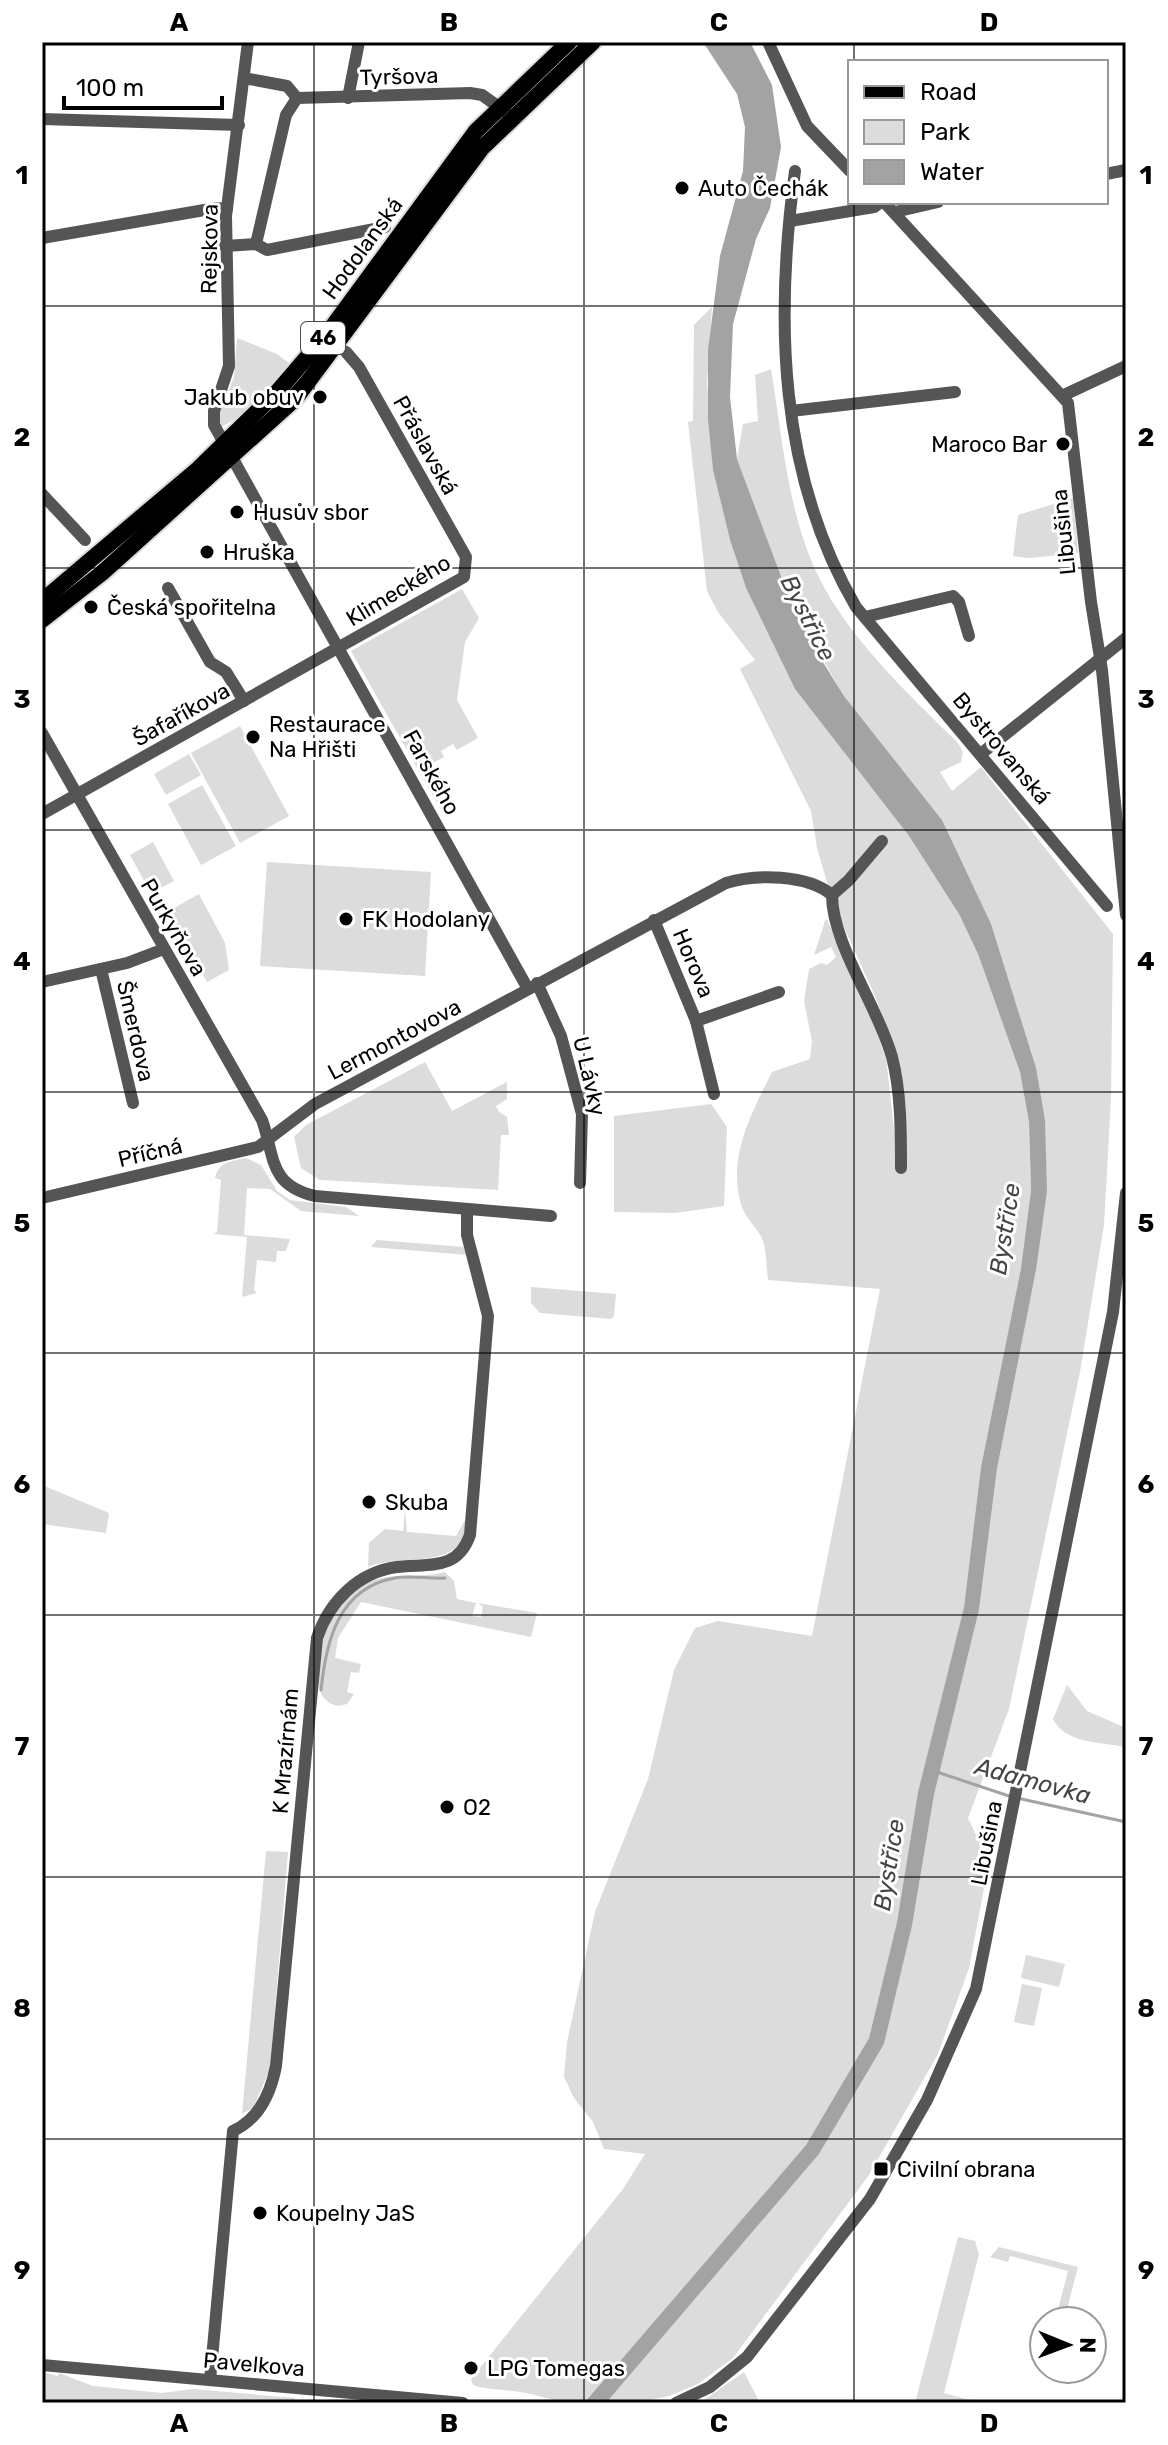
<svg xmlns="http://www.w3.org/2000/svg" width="1168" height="2445" font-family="Rubik,sans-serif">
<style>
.green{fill:#dcdcdc}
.water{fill:#a3a3a3}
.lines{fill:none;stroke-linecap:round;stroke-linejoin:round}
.stream{stroke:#a3a3a3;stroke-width:3}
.major-casing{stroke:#dbdbdb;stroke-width:20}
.minor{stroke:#555;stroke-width:12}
.major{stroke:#000;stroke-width:16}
.tram{stroke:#000;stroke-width:2}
.grid{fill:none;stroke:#000;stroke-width:2;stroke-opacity:0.55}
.poi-dot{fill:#000;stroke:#fff;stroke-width:3}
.labels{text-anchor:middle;stroke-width:6;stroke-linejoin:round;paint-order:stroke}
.shield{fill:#fff;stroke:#4c4c4c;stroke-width:2}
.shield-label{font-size:20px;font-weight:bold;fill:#000}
.street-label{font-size:22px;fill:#000;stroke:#fff}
.poi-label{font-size:22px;fill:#000;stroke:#fff;text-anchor:start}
.water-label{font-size:24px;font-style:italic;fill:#444;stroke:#fff}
.neatline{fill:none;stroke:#000;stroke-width:3}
.grid-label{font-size:26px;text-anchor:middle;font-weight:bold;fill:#000}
</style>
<rect width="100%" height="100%" fill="#fff"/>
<g class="green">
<path d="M712 307 707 383 713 470 730 540 746 588 795 689 909 836 959 914 978 954 1020 1072 1029 1122 1031 1190 1021 1268 981 1467 964 1607 918 1792 897 1922 869 2038 806 2145 584 2403C562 2403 547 2398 526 2393 508 2389 491 2391 473 2385L471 2379 623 2189 645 2154 604 2149 593 2122 574 2098 564 2077 567 2042 595 1912 648 1779 674 1670 695 1628 718 1621 812 1636 880 1289 768 1280C766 1266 767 1248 761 1236 754 1225 745 1217 741 1204 727 1158 752 1112 772 1072L810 1059 812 1041 804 1001 809 969 821 963 827 965 836 957 831 947 814 955 826 918 865 1001 886 1058 895 1137 897 1054 875 996 833 903 817 848 811 811 740 669 755 660 718 612 707 591 688 422 693 421 694 325Z"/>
<polygon points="237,338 277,354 290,364 236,419 221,427 218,416 234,377"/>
<path d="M771 369C782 434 787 506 814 567 843 633 907 693 958 743L963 752 961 762 940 772 952 791 981 767 1113 934 1111 1099 1104 1225 1080 1372 1009 1709 968 1818 989 1862 969 1968 938 2054 869 2175 733 2358 698 2384 669 2396 641 2402 606 2403 819 2154 884 2044 912 1926 934 1795 979 1610 997 1469 1036 1270 1045 1120 942 820 844 696 793 608 737 459 743 424 758 421 755 375Z"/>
<polygon points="1073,498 1078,553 1029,558 1013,556 1018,515"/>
<polygon points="462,589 479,618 465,642 457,700 478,738 457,750 453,744 441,751 444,757 422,769 445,811 442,812 351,651"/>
<polygon points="240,726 289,816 240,843 191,753"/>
<polygon points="189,754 201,775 166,795 154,774"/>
<polygon points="202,785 236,846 201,865 168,804"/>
<polygon points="153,842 174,881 151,893 130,855"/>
<polygon points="267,862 431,872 425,976 260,966"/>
<polygon points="199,894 225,943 229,970 207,982 169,911"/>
<polygon points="425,1062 452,1111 507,1082 507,1099 496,1106 499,1112 507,1117 509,1135 501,1135 498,1190 320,1180 301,1168 294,1137 306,1125"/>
<polygon points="711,1104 727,1127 724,1206 675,1213 614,1212 614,1116"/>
<path d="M246 1158 261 1165 277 1191 290 1200 346 1207 359 1216 301 1211 270 1189 247 1188 244 1235 290 1239 286 1251H277L276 1262 257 1260 254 1290 257 1293 242 1297 247 1237 213 1234 217 1232 221 1180 215 1178C218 1162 232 1161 246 1158Z"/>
<polygon points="377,1240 464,1247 467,1255 371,1247"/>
<polygon points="531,1287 616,1294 614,1316 611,1319 540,1313 531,1303"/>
<polygon points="42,1485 109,1513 106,1533 42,1524"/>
<path d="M405 1510 407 1532 456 1536 465 1520C469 1572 400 1553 368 1567L369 1543 385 1529 403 1531Z"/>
<path d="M445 1572 454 1581 457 1599 476 1603 472 1616 481 1617 483 1607 478 1603 537 1613 531 1637 361 1602 338 1638 335 1658 361 1664 359 1673 351 1672 347 1692 354 1694 347 1704 338 1706C305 1700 317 1642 330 1620 337 1608 348 1595 360 1587 388 1569 415 1580 445 1572Z"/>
<path d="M1067 1685 1087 1711 1126 1728V1747C1100 1742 1066 1744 1053 1719Z"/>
<polygon points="266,1851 288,1852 270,2069 253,2108 242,2114"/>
<polygon points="1026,1955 1065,1964 1059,1987 1021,1978"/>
<polygon points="1022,1984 1042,1988 1034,2026 1014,2022"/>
<polygon points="958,2237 975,2241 979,2254 944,2393 981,2403 915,2403"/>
<polygon points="999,2247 1078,2267 1064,2321 1055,2321 1068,2271 1010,2256 1008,2262 990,2257"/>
<polygon points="42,2372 58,2376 59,2373 93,2386 162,2393 193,2389 295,2398 294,2403 46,2403 44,2397 42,2403"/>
<polygon points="744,2372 760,2403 698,2403 704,2400"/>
</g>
<polygon class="water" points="703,42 750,42 772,85 781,147 770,208 756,239 733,324 730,397 737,459 793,608 821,659 844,696 942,820 991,924 1036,1068 1045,1120 1047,1191 1036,1270 997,1469 979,1610 934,1795 912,1926 884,2044 819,2154 606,2403 584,2403 806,2145 869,2038 897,1922 918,1792 964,1607 981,1467 1021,1268 1031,1190 1029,1122 1020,1072 978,954 959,914 909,836 795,689 746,588 730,540 713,470 708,419 708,350 720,256 743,171 745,127 737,94"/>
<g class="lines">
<g class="stream">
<path d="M321 1690C326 1642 338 1588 395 1578 411 1575 429 1579 445 1578"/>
<polyline points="937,1772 1009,1796"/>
<polyline points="1017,1798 1126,1822"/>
</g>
<g class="major-casing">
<g id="major">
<polyline points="42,601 198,469 278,391 327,334 476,131 569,42"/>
<polyline points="42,620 102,573 296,398 482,148 593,42"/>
</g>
</g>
<g class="minor">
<polyline points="248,42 226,216 229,366 214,411 214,425 528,989"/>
<polyline points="768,42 807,126 850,171"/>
<polyline points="244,78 287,86 297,98"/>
<polyline points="348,98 359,42"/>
<polyline points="42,119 239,125"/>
<path d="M795 171C775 318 778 474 856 607L1107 906"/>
<polyline points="1106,174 1126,170"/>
<polyline points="884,202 1068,403 1091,602 1102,670 1126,915"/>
<polyline points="895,212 938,202"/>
<polyline points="790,221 874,207 881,202"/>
<polyline points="42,238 216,208 227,209"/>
<polyline points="256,244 286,115 297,98 470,93 482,95 506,112"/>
<polyline points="225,246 256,244 267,250 385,227"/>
<polyline points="1064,395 1126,366"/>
<polyline points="791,411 955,392"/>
<polyline points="42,494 85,540"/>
<polyline points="168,588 210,662 226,672 244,701"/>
<polyline points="865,617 953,596 959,602 969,636"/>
<path d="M42 733 262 1120C275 1156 268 1185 315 1196L551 1216"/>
<polyline points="982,753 1126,638"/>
<polyline points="42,814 464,577 466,557 359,367 346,352"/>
<path d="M832 895C832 944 878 1006 892 1057 901 1091 901 1132 901 1168"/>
<polyline points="832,895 849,880 882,841"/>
<polyline points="654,920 696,1021 714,1094"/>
<polyline points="101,969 133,1103"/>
<polyline points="42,982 127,963 164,949"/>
<polyline points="537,983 561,1036 582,1114 580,1183"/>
<polyline points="696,1021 779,992"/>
<path d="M42 1198 258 1147 315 1104 726 883C756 874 807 874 832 895"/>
<polyline points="42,2365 463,2403"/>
<path d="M210 2380 233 2131C259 2119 271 2092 276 2066L317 1638C329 1602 358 1572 397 1567 428 1563 457 1572 470 1535L488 1316 467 1235V1209"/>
<polyline points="676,2403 710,2387 747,2357 870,2199 927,2100 976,1989 1113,1312 1126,1193"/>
</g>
<use href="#major" class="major"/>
<polyline class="tram" points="42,614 161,515 270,414 324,353 481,141 585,42"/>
</g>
<path class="grid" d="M314 42V2403M584 42V2403M854 42V62M854 202V2403M42 306H1126M42 568H1126M42 830H1126M42 1092H1126M42 1353H1126M42 1615H1126M42 1877H1126M42 2139H1126"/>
<g class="poi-dot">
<circle cx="682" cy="188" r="8"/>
<circle cx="320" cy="397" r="8"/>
<circle cx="1063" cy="444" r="8"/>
<circle cx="237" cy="512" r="8"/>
<circle cx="207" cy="552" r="8"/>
<circle cx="91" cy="607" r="8"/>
<circle cx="253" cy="737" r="8"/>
<circle cx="346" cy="919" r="8"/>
<circle cx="369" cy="1502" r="8"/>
<circle cx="447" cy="1807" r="8"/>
<rect x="873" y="2161" width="16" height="16" rx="4"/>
<circle cx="260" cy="2213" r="8"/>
<circle cx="471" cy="2368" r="8"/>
</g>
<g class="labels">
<rect class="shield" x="301" y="322" width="44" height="32" rx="6"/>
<g class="shield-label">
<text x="323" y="345">46</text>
</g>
<g class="street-label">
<text transform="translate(399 76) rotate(-2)" y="8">Tyršova</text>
<text transform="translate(362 248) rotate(-54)" y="8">Hodolanská</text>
<text transform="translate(209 249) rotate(-89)" y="8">Rejskova</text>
<text transform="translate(426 445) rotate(61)" y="8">Přáslavská</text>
<text transform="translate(1063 532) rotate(-96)" y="8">Libušina</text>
<text transform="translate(398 590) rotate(-31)" y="8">Klimeckého</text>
<text transform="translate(181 714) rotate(-29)" y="8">Šafaříkova</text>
<text transform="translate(1002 748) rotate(50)" y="8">Bystrovanská</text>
<text transform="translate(432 772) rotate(61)" y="8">Farského</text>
<text transform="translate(174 927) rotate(60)" y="8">Purkyňova</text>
<text transform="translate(694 963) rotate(67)" y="8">Horova</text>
<text transform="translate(136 1031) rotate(77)" y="8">Šmerdova</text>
<text transform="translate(394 1039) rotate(-28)" y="8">Lermontovova</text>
<text transform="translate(590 1076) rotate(77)" y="8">U Lávky</text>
<text transform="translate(150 1152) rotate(-13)" y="8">Příčná</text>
<text transform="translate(285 1751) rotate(-85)" y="8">K Mrazírnám</text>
<text transform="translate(986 1843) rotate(-79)" y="8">Libušina</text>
<text transform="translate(254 2364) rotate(5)" y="8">Pavelkova</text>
</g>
<g class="poi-label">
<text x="698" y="196">Auto Čechák</text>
<text x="304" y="405" text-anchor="end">Jakub obuv</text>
<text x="1047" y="452" text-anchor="end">Maroco Bar</text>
<text x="253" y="520">Husův sbor</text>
<text x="223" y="560">Hruška</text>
<text x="107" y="615">Česká spořitelna</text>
<text x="269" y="732">Restaurace<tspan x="269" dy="25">Na Hřišti</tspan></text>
<text x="362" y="927">FK Hodolany</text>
<text x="385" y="1510">Skuba</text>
<text x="463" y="1815">O2</text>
<text x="897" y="2177">Civilní obrana</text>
<text x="276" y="2221">Koupelny JaS</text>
<text x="487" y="2376">LPG Tomegas</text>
</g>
<g class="water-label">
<text transform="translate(808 618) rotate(63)" y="8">Bystřice</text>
<text transform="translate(1005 1229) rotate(-81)" y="8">Bystřice</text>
<text transform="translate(1033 1781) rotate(15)" y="8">Adamovka</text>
<text transform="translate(889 1865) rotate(-81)" y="8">Bystřice</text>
</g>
</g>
<rect width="1168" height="2445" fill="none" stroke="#ffffff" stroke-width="88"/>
<rect x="848" y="60" width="260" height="144" fill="#ffffff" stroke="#999999" stroke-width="2"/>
<rect x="864" y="86" width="40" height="12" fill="#000000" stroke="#999999" stroke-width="2"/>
<text x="920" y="100" font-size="24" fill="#000000">Road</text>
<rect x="864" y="120" width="40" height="24" fill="#dcdcdc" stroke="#999999" stroke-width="2"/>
<text x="920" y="140" font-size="24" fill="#000000">Park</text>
<rect x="864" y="160" width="40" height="24" fill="#a3a3a3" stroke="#999999" stroke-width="2"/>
<text x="920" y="180" font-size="24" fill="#000000">Water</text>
<g transform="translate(1068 2345) rotate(91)"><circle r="38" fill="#ffffff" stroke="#999999" stroke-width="2"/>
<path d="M0-6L14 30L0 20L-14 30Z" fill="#000000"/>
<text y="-12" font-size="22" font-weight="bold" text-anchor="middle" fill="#000000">N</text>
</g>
<path d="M64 96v12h158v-12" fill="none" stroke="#000000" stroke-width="4"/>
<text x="76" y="96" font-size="24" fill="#000000" stroke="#ffffff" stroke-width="6" paint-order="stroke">100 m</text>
<rect x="44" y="44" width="1080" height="2357" class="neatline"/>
<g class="grid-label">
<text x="179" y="31">A</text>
<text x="449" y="31">B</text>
<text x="719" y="31">C</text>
<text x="989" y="31">D</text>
<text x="22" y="184">1</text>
<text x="1146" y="184">1</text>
<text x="22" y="446">2</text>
<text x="1146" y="446">2</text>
<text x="22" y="708">3</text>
<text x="1146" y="708">3</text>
<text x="22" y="970">4</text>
<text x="1146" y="970">4</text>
<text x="22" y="1232">5</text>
<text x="1146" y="1232">5</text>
<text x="22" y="1493">6</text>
<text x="1146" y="1493">6</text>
<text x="22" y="1755">7</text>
<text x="1146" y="1755">7</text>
<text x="22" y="2017">8</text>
<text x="1146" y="2017">8</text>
<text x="22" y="2279">9</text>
<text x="1146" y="2279">9</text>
<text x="179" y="2432">A</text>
<text x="449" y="2432">B</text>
<text x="719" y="2432">C</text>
<text x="989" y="2432">D</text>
</g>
</svg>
